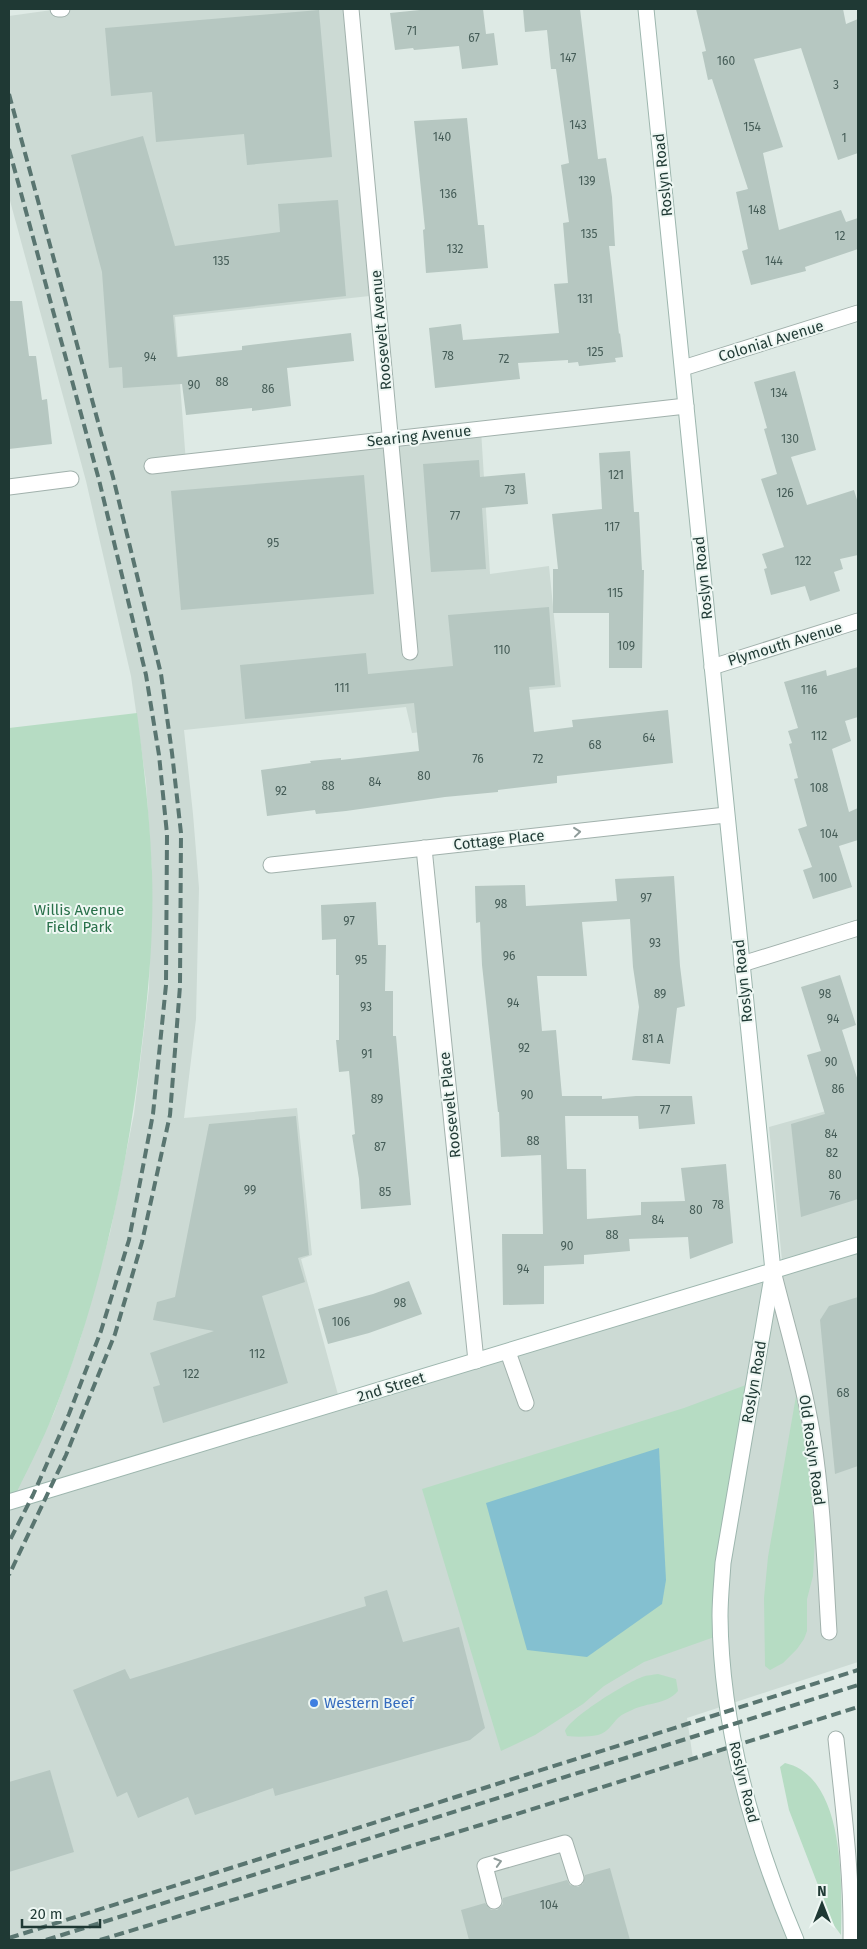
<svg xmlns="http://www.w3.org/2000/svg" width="867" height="1949" font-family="'Fira Sans',sans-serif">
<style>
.built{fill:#ccdad4}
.green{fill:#b6dcc3}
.water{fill:#84c0d0}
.building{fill:#b6c7c1}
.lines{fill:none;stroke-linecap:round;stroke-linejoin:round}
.lane-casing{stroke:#a1b1ac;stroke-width:17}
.street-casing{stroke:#a1b1ac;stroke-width:17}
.secondary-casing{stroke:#9db6ae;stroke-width:17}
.lane{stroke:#fff;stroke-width:15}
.street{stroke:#fff;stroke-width:15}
.secondary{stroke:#fff;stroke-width:15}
.rail{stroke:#597570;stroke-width:4;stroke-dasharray:10 5;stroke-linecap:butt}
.oneway{stroke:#8f9c9a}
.shop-dot{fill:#3f7fe0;stroke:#eef7f3;stroke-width:2}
.labels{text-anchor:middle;stroke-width:4;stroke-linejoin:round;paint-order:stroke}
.number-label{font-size:12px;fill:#455c57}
.street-label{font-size:15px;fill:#1f3934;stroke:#eef7f3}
.park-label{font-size:15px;fill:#29704a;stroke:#eef7f3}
.shop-label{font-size:15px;fill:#366cbe;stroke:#eef7f3;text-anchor:start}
</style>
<rect width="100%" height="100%" fill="#deeae5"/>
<polygon class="built" points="59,9 351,9 379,295 175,317 186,463 481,430 490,574 549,566 561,687 448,697 450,729 412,733 406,707 184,730 193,814 199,888 196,1019 184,1118 297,1108 312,1255 301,1259 340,1402 783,1271 769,1127 858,1102 858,1662 687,1718 693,1759 733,1749 796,1940 9,1940 9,1505 54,1413 80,1340 110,1233 134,1114 149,988 152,873 146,782 131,676 86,481 9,197 9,16"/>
<g class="green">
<path d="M137 713C144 766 150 818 152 872 154 929 149 987 142 1043 128 1168 101 1294 54 1412 42 1443 25 1474 11 1504L9 1505V728Z"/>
<polygon points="754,1382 720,1635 644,1662 604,1686 583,1704 535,1735 501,1751 422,1489 684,1408"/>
<polygon points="796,1396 807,1450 815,1537 813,1576 807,1599 807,1631 804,1639 797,1649 783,1663 770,1670 765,1666 764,1598 768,1557"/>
<path d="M658 1674 676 1679 678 1691C666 1705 648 1702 632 1710 628 1712 622 1714 618 1718 612 1724 608 1732 598 1735 588 1737 577 1737 567 1736L565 1731C572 1716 626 1683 642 1677 647 1675 653 1675 658 1674Z"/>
<path d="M785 1763C846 1777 842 1887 841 1935L833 1924 789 1810 780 1767Z"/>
</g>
<polygon class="water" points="659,1448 666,1580 662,1604 587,1657 527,1650 486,1503"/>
<g class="building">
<polygon points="430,9 483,9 486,34 494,33 498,65 462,69 459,46 414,50 413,48 395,50 390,13"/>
<polygon points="523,9 580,9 598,159 606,158 612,197 615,246 609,246 619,334 620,333 623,357 615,358 616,362 579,366 578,362 568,363 568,360 518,363 520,379 435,388 429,328 461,324 463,340 559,333 554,284 568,283 563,223 569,222 561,165 569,163 556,69 551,69 547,30 525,32"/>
<polygon points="696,9 843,9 846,24 858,19 858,153 838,160 801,48 754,59 783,147 763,153 779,230 841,210 846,222 858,218 858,249 805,267 806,271 751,285 742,251 748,249 736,192 748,189 712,79 708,80 702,52 706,51"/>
<polygon points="319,10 332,157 247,165 244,134 156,142 152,92 111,96 105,28"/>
<polygon points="467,118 478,225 484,225 488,268 426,273 423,230 425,229 414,121"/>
<polygon points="143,136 175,246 280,232 278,204 338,200 346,296 173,315 177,357 242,350 242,346 351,333 354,361 287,368 291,406 252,411 252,408 186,415 182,384 123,388 122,367 109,368 102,272 71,155"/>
<polygon points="9,301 22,301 29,356 36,356 42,400 47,399 52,444 9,449"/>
<polygon points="795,371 816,450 791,457 807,505 854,490 858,503 858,555 840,559 843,569 834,572 840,591 810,601 805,586 771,595 764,569 767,568 762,554 784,547 761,479 777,474 764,429 767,428 754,382"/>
<polygon points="630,451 634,512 639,512 642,570 644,570 642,668 609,668 609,613 553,613 553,569 558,569 552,514 602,509 599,453"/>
<polygon points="479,460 480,477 525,473 528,504 482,508 486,569 431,572 423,464"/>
<polygon points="364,475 374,594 181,610 171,491"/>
<polygon points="549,607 555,685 529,687 534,732 573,727 572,720 668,710 673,763 557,776 557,783 498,790 498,792 445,797 346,811 316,814 315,810 267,816 261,770 311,763 310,761 341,758 341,760 419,751 414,703 245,719 240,665 366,653 368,674 453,666 448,615"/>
<polygon points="858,667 858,717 845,721 851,741 832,749 849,812 858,808 858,840 839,846 852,887 813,899 803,870 812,867 798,829 807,826 794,779 798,778 789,744 792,743 788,731 798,728 784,682 826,670 827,676"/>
<polygon points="674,876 680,966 685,1006 677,1008 670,1064 632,1060 639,1007 633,967 630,919 582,922 587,976 537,976 542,1031 556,1030 562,1096 602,1096 602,1099 636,1096 692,1096 695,1124 639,1129 638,1116 565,1116 567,1169 586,1169 587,1219 641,1215 641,1202 685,1201 681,1168 726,1164 733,1243 690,1259 688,1237 629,1239 630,1251 584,1255 584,1264 544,1266 544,1304 503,1305 502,1234 543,1234 541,1155 501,1157 499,1112 498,1112 482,965 480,922 476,923 475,886 525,885 526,906 617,901 615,879"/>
<polygon points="376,902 378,945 386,945 385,991 393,991 393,1036 396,1036 411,1205 361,1209 359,1179 352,1135 355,1134 349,1071 339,1072 336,1040 339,1040 339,975 336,975 336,939 322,940 321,905"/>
<polygon points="840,975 856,1025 842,1030 858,1081 858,1199 801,1217 791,1124 825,1114 807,1055 821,1051 801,987"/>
<polygon points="296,1116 309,1255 298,1258 305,1282 262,1296 288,1383 163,1423 153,1387 160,1385 150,1353 214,1331 153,1320 157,1302 175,1297 209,1124"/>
<polygon points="409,1281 422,1314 369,1333 328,1344 318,1309 373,1294"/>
<polygon points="858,1297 858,1466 835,1474 820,1320 829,1306"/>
<polygon points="387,1590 403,1642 459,1627 485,1728 470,1740 275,1796 273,1788 195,1815 188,1797 138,1818 127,1792 117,1797 73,1690 125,1669 130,1679 366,1606 364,1597"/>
<polygon points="50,1770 74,1852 9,1872 9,1782"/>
<polygon points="610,1868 630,1940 469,1940 461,1910 485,1903 491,1910 497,1910 503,1904 503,1898 567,1880 570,1885 578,1887 583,1884 585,1875"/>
</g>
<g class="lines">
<g class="lane-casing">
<g id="lane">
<path d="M773 1271C787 1327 804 1382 813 1438 823 1502 825 1568 829 1632"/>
<polyline points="508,1352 526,1403"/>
<path d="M836 1739C843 1806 852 1873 851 1940"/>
<polyline points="494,1901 485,1866 565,1843 576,1878"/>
</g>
</g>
<g class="street-casing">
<g id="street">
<polyline points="58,9 62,9"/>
<polyline points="351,9 410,652"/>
<polyline points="683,368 858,313"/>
<polyline points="152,466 686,406"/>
<polyline points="9,487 71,479"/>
<polyline points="712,667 858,621"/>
<polyline points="424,848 476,1361"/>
<polyline points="271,865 726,815"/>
<polyline points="742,964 858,928"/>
</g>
</g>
<g class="secondary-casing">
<g id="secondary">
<path d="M646 9 773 1271 723 1563C722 1580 720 1598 720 1616 721 1728 753 1838 796 1940"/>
<polyline points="9,1502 858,1245"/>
</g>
</g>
<use href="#lane" class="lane"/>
<use href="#street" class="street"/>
<use href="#secondary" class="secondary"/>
<g class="rail">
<polyline points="9,94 113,477 161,674 172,753 181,833 180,986 170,1115 142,1242 115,1334 66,1455 9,1575"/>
<polyline points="9,149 99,480 146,675 159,755 167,834 166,985 153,1114 129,1240 101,1331 69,1414 33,1495 9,1542"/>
<polyline points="9,1938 858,1670"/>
<polyline points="46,1940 858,1685"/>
<polyline points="100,1940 507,1817 858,1707"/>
</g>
</g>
<defs><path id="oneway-chevron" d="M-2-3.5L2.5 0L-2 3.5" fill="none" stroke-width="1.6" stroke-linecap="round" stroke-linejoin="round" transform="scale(1.25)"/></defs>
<g class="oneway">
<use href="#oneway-chevron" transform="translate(577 832) rotate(-6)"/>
<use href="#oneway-chevron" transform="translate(498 1862) rotate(-16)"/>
</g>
<circle class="shop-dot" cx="314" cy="1703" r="5"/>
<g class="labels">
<g class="number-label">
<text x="412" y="35">71</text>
<text x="474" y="42">67</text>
<text x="568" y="62">147</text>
<text x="726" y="65">160</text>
<text x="836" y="89">3</text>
<text x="578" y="129">143</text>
<text x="752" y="131">154</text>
<text x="442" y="141">140</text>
<text x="844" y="142">1</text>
<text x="587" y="185">139</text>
<text x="448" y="198">136</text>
<text x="757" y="214">148</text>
<text x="589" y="238">135</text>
<text x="840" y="240">12</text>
<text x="455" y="253">132</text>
<text x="221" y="265">135</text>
<text x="774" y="265">144</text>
<text x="585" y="303">131</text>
<text x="595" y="356">125</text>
<text x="448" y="360">78</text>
<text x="150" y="361">94</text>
<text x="504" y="363">72</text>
<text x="222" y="386">88</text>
<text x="194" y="389">90</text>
<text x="268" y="393">86</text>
<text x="779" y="397">134</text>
<text x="790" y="443">130</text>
<text x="616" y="479">121</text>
<text x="510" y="494">73</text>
<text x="785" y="497">126</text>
<text x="455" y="520">77</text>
<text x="612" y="531">117</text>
<text x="273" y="547">95</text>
<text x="803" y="565">122</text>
<text x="615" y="597">115</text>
<text x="626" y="650">109</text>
<text x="502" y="654">110</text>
<text x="342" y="692">111</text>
<text x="809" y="694">116</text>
<text x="819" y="740">112</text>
<text x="649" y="742">64</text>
<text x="595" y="749">68</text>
<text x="478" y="763">76</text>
<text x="538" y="763">72</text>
<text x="424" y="780">80</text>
<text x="375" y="786">84</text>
<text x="328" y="790">88</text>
<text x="819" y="792">108</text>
<text x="281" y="795">92</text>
<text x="829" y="838">104</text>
<text x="828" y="882">100</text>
<text x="646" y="902">97</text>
<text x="501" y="908">98</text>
<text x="349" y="925">97</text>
<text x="655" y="947">93</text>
<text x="509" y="960">96</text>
<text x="361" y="964">95</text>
<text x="660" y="998">89</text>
<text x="825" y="998">98</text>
<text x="513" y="1007">94</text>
<text x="366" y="1011">93</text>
<text x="833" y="1023">94</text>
<text x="653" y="1043">81 A</text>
<text x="524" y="1052">92</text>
<text x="367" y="1058">91</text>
<text x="831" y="1066">90</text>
<text x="838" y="1093">86</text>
<text x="527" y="1099">90</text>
<text x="377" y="1103">89</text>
<text x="665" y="1114">77</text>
<text x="831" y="1138">84</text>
<text x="533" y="1145">88</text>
<text x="380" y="1151">87</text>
<text x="832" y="1157">82</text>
<text x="835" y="1179">80</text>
<text x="250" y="1194">99</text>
<text x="385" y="1196">85</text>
<text x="835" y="1200">76</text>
<text x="718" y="1209">78</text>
<text x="696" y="1214">80</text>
<text x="658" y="1224">84</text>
<text x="612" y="1239">88</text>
<text x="567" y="1250">90</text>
<text x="523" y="1273">94</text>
<text x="400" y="1307">98</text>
<text x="341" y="1326">106</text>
<text x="257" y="1358">112</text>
<text x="191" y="1378">122</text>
<text x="843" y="1397">68</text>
<text x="549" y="1909">104</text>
</g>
<g class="street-label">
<text transform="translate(663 175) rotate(-96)" y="5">Roslyn Road</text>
<text transform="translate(381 330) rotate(-95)" y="5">Roosevelt Avenue</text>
<text transform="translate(771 341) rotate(-17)" y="5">Colonial Avenue</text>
<text transform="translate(419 436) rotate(-6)" y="5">Searing Avenue</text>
<text transform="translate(703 578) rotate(-96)" y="5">Roslyn Road</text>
<text transform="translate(785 644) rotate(-17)" y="5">Plymouth Avenue</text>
<text transform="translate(499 840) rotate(-6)" y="5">Cottage Place</text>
<text transform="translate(743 981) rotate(-96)" y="5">Roslyn Road</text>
<text transform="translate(450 1105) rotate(-96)" y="5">Roosevelt Place</text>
<text transform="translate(754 1382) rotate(-80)" y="5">Roslyn Road</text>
<text transform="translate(391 1387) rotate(-17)" y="5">2nd Street</text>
<text transform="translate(812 1450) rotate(82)" y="5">Old Roslyn Road</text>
<text transform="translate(744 1782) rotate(76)" y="5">Roslyn Road</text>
</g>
<g class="park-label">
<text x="79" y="915">Willis Avenue<tspan x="79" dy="17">Field Park</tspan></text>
</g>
<g class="shop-label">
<text x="324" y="1708">Western Beef</text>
</g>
</g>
<rect width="867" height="1949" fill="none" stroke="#1f3934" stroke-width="20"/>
<g transform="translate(822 1904)" stroke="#eef7f3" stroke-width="4" paint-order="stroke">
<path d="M0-4L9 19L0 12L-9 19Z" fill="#1f3934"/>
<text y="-8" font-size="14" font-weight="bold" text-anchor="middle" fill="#1f3934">N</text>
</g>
<path d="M22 1919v8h78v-8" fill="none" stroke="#1f3934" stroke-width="2.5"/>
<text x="30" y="1919" font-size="15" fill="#1f3934" stroke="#eef7f3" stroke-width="4" paint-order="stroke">20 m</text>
</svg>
